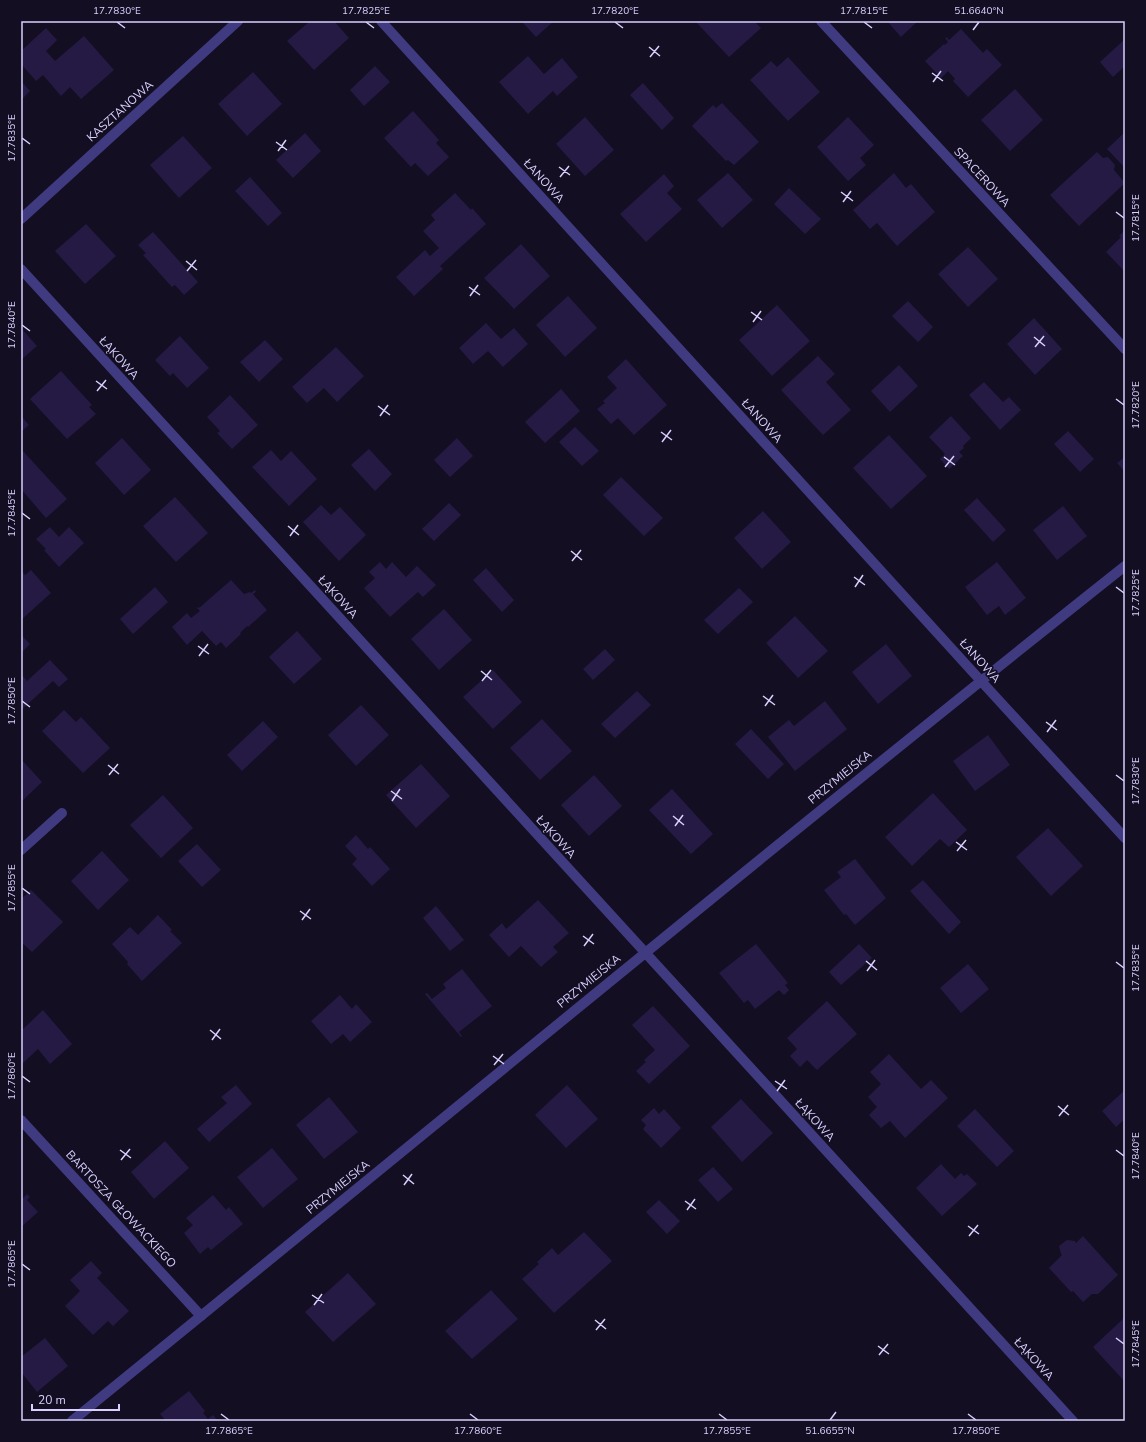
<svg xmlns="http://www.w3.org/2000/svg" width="1146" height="1442" font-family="'Nunito Sans',sans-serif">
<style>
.building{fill:#251a43}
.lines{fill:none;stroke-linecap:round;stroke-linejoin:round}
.street{stroke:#403a80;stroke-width:10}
.ticks{fill:none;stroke:#d8d0fe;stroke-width:1.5}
.labels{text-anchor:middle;stroke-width:3.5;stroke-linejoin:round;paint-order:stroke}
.street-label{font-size:12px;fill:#d8d0fe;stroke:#130e22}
.neatline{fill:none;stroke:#d8d0fe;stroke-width:1.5}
.ticks-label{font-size:10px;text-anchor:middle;fill:#d8d0fe}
</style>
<rect width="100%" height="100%" fill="#130e22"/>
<g class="building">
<polygon points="310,21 334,21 349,38 314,70 287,41"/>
<polygon points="525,21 554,21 536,37 523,23"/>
<polygon points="697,21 754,21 761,28 729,57 696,22"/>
<polygon points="887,21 918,21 901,37"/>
<polygon points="46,28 57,40 46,51 55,61 84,36 114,70 81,99 70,87 61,96 43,75 36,81 21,64 21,51"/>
<polygon points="961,29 983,53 987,49 1002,65 968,97 953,81 955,79 948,71 941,78 925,61 944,44 945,45 948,42 945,38 947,37 949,40"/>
<polygon points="1125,39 1125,66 1113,77 1100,62"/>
<polygon points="528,56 544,74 562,58 578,77 557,96 553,91 528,114 499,82"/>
<polygon points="788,57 820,92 788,121 750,80 771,61 777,67"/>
<polygon points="375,66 390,82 364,106 350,90"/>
<polygon points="253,72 282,104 247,136 218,104"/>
<polygon points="21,81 30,91 21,100"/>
<polygon points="643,83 674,118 662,130 630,95"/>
<polygon points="1015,89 1043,120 1010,151 981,120"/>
<polygon points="722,103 759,142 734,165 728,160 726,161 692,126 713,105 716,108"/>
<polygon points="413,111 439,140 436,143 449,157 428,176 415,163 411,167 384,138"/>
<polygon points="585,117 614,150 585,176 556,144"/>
<polygon points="848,117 874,145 860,158 866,165 848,181 817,147"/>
<polygon points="1125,132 1125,168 1107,149"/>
<polygon points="305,133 321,151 293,178 276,160"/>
<polygon points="183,136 212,168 179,198 150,165"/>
<polygon points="1097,152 1103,158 1108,157 1115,165 1114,170 1125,183 1079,226 1050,195"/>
<polygon points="728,173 753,200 722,228 697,200"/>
<polygon points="894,173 906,188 911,184 935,212 897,246 877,223 870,229 853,210"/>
<polygon points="664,174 674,186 667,193 682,209 646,242 620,214"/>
<polygon points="250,177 282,213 268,226 235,191"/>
<polygon points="789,188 821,219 805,234 774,204"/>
<polygon points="455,193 471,210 472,208 486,224 440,266 443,269 414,296 396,277 425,250 430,256 439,248 423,231 435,220 431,215"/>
<polygon points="86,224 116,256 85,284 55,251"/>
<polygon points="1125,230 1125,272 1106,252 1121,237 1119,236"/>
<polygon points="153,232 198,282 184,295 175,285 172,287 143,255 146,253 138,245"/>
<polygon points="521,244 550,276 514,309 484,278"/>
<polygon points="968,247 998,279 968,307 938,274"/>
<polygon points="568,296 597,328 565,357 536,325"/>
<polygon points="908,301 933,327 918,342 892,316"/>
<polygon points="777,305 810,341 772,376 739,340"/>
<polygon points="1034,318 1062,349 1035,375 1007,344"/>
<polygon points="486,323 501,339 514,328 528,344 503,367 488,351 473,364 459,348"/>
<polygon points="21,328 37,346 21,360"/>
<polygon points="180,336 209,368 187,388 173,373 170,376 155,360"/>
<polygon points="265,340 283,359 259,382 240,362"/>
<polygon points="336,347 364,376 337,402 324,388 307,403 292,387"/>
<polygon points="818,356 835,374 826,382 851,410 823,435 781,390"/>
<polygon points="626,359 667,405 634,435 618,418 611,424 597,409 605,403 603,401 617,388 607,377"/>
<polygon points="899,365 918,386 890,412 871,391"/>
<polygon points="61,371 92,405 89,407 96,414 67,439 30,399"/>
<polygon points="984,382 1003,402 1009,397 1021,410 1000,430 969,395"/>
<polygon points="561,389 580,411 545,443 525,422"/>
<polygon points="230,395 258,425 232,449 217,433 220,431 207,417"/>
<polygon points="21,416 29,425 21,432"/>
<polygon points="951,416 971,438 963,446 964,448 959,452 963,456 949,469 940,459 945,454 929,437"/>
<polygon points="575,427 599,451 582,466 559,442"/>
<polygon points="1068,431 1094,459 1080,472 1054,444"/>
<polygon points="889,435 927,476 891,509 853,468"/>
<polygon points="122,438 151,470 124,495 95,463"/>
<polygon points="457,438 473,456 450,477 434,460"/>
<polygon points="21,449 67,499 46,518 21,489"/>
<polygon points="369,449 392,474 375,491 351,465"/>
<polygon points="271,450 281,461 291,451 317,479 289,506 252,467"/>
<polygon points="1125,457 1125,472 1117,463"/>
<polygon points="621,477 663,518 644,536 603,495"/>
<polygon points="175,497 208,533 176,562 143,526"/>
<polygon points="977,498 1006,530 993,542 964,510"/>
<polygon points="449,503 461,515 434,541 422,529"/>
<polygon points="321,505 331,515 340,507 366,535 339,561 303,522"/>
<polygon points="1063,506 1087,536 1057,560 1033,530"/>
<polygon points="763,511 791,542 762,569 734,538"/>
<polygon points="50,527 59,537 69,527 84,543 59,567 44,550 46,549 36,539"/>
<polygon points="380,562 386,569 392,562 406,577 417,566 436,585 423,597 418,592 390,617 364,588 375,578 369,572"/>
<polygon points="997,562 1026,598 1005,615 999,606 987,615 965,587"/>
<polygon points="486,568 514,600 502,612 473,580"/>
<polygon points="31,570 51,593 21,620 21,571 25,575"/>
<polygon points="231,580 244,594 250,592 251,593 255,590 256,592 253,594 267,610 248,627 247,626 240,633 241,634 226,648 221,642 216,646 202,631 187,645 172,627 187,613 191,618 200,611 197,608 198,607 199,608"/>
<polygon points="155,587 168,602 133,634 120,619"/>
<polygon points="739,588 753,602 718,634 704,620"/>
<polygon points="444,609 472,640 439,670 411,639"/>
<polygon points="795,616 828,651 798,678 766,643"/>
<polygon points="297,631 322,659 294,684 269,657"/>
<polygon points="21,635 30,644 21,653"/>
<polygon points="886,644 912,676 878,704 852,672"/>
<polygon points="605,649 615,660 593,680 583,669"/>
<polygon points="50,660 68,679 59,687 53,681 21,710 21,674 27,681"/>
<polygon points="493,670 522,702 493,729 463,697"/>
<polygon points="637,691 651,705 615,738 601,724"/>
<polygon points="825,701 847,729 795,771 768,737 789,720 794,726"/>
<polygon points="361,705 389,735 356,766 328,735"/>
<polygon points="64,710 76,722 81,717 110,748 83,773 42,731"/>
<polygon points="542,719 572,751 540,780 510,748"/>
<polygon points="263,721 278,737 242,771 227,755"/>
<polygon points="751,729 784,764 768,779 735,744"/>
<polygon points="988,735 1010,765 975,791 953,761"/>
<polygon points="21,759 42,782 21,802"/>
<polygon points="421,764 450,796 416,828 386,795"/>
<polygon points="594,775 622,806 589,836 561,805"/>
<polygon points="672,789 713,834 691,854 649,810"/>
<polygon points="933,793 967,830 949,847 940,839 912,866 885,837"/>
<polygon points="163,795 193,828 161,858 130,825"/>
<polygon points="1048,828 1083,866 1051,896 1016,857"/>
<polygon points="356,835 368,849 370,847 390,869 372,886 352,864 357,859 345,846"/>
<polygon points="197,844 221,870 202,887 178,861"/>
<polygon points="102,851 129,880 98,910 71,881"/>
<polygon points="855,859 886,898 855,925 846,914 844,915 824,890 841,877 837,872"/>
<polygon points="923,880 961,922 949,934 910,891"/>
<polygon points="31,890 63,922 32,952 21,942 21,899"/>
<polygon points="538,900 569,933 553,947 558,952 541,967 521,946 509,957 489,935 502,923 506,929"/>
<polygon points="436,906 464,940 450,951 423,918"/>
<polygon points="158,915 172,930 170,931 182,943 142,981 127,964 128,962 112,944 130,927 138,935"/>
<polygon points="756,944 788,983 785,985 789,990 784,995 779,990 755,1009 748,1000 744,1003 719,973"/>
<polygon points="859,944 872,958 841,985 829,972"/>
<polygon points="968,964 989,989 961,1013 940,988"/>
<polygon points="462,969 492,1006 459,1032 462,1036 461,1037 425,994 427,993 432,999 446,988 443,984"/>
<polygon points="340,995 352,1009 356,1004 372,1022 350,1042 343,1034 331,1044 311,1021"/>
<polygon points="827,1001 857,1034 817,1070 807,1060 800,1067 790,1056 797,1049 787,1038"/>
<polygon points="653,1006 690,1046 649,1084 636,1071 646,1062 644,1060 655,1050 632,1025"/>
<polygon points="43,1010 72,1044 50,1064 38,1049 23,1063 21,1060 21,1031"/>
<polygon points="889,1054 921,1089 931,1080 948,1098 905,1138 890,1121 881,1128 869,1115 877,1107 868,1097 881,1084 870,1072"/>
<polygon points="236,1085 252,1104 209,1142 197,1129 227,1103 221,1097"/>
<polygon points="567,1085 598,1119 566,1148 535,1115"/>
<polygon points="1125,1090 1125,1119 1116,1127 1102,1111"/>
<polygon points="329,1097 358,1132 324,1159 296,1125"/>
<polygon points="741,1099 773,1133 742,1162 711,1127"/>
<polygon points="654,1108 659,1114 664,1109 681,1128 661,1148 643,1129 646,1125 641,1120"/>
<polygon points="975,1109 1014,1151 997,1167 957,1126"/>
<polygon points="165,1141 189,1168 154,1199 131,1172"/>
<polygon points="272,1148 298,1179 263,1208 237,1177"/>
<polygon points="941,1164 955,1179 961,1173 964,1176 967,1174 977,1184 942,1216 916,1188"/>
<polygon points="713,1167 733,1189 718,1202 698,1180"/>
<polygon points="27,1194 30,1197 27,1200 38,1212 21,1227 21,1198 22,1199"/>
<polygon points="213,1195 226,1210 229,1207 243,1224 211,1250 208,1247 200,1254 184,1233 193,1225 186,1218"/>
<polygon points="659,1200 680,1221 667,1234 646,1212"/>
<polygon points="584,1232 612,1261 554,1313 522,1279 539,1264 537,1262 552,1248 558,1255"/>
<polygon points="1083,1236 1118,1275 1098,1294 1092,1294 1083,1302 1073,1291 1071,1292 1049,1268 1062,1255 1061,1254 1059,1246 1067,1240 1075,1241 1076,1243"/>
<polygon points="91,1261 102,1273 97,1278 129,1311 113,1326 108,1321 93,1335 65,1306 80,1291 70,1280"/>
<polygon points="348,1273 376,1304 333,1342 305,1312"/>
<polygon points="491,1290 518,1319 472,1359 445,1331"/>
<polygon points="1124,1318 1125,1320 1125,1382 1093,1347"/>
<polygon points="45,1338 68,1366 37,1392 21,1372 21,1357"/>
<polygon points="189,1391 205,1411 203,1413 208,1419 213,1415 218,1421 166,1421 160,1414"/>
</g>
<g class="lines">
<g class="street">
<polyline points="381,21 981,681 1125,838"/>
<polyline points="821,21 1125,349"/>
<polyline points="21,219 238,21"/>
<polyline points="21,269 1073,1421"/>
<polyline points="21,850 62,813"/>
<polyline points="21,1120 201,1316"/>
<path d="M72 1421C423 1136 771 847 1125 566"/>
</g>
</g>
<path class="ticks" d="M117 22 125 28M366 22 374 28M615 22 623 28M864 22 872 28M973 30 979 22M649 47 660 56M650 57 659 46M932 73 943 81M933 82 941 71M22 138 30 144M276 142 287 150M278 151 286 140M559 167 570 175M560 177 569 166M841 192 853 201M843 202 851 191M1116 212 1124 218M186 261 197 270M187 271 196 260M469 287 480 295M470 296 478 285M751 312 762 320M753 322 761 311M22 325 30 331M1034 337 1045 346M1035 347 1044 336M96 381 107 389M97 391 106 380M1116 399 1124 405M378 406 390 415M380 416 388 405M661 432 672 440M662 442 671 430M944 457 955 465M945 467 954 456M22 513 30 519M288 526 299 535M290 536 298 525M571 551 582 560M572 561 581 550M854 577 865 585M855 587 863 575M1116 587 1124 593M198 646 209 654M199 656 208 644M481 671 492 680M482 681 491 670M763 696 775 705M22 701 30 707M765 706 773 695M1046 722 1057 730M1047 732 1056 720M108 765 119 774M109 775 118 764M1116 775 1124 781M391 791 402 799M392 801 400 789M673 816 684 825M675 826 683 815M956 842 967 850M957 851 966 840M22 888 30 894M300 911 311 919M302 920 310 909M583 936 594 944M584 946 593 934M866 961 877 970M1116 962 1124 968M867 971 875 960M210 1030 221 1039M212 1040 220 1029M493 1056 504 1064M494 1065 503 1054M22 1076 30 1082M775 1081 787 1089M777 1091 785 1080M1058 1106 1069 1115M1059 1116 1068 1105M120 1150 131 1158M1116 1150 1124 1156M121 1160 130 1149M403 1175 414 1184M404 1185 412 1174M685 1201 696 1209M687 1210 695 1199M968 1226 979 1234M969 1236 978 1225M22 1264 30 1270M312 1295 324 1303M314 1305 322 1294M595 1320 606 1329M596 1330 605 1319M1116 1338 1124 1344M878 1346 889 1354M879 1355 888 1344M221 1414 229 1420M470 1414 478 1420M719 1414 727 1420M968 1414 976 1420M830 1420 836 1412"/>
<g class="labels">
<g class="street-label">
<text transform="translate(120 111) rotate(-42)" y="4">KASZTANOWA</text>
<text transform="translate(982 177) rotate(47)" y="4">SPACEROWA</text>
<text transform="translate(544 181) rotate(48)" y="4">ŁANOWA</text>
<text transform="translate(119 358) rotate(48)" y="4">ŁĄKOWA</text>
<text transform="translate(762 421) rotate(48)" y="4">ŁANOWA</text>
<text transform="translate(338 597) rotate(48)" y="4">ŁĄKOWA</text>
<text transform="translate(980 661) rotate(48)" y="4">ŁANOWA</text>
<text transform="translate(840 777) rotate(-39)" y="4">PRZYMIEJSKA</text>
<text transform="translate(556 837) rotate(48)" y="4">ŁĄKOWA</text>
<text transform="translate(589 981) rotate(-39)" y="4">PRZYMIEJSKA</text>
<text transform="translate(815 1120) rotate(48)" y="4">ŁĄKOWA</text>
<text transform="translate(338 1187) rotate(-39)" y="4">PRZYMIEJSKA</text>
<text transform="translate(121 1209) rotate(47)" y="4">BARTOSZA GŁOWACKIEGO</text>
<text transform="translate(1034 1359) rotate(48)" y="4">ŁĄKOWA</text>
</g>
</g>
<rect width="1146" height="1442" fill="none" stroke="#130e22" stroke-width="44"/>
<path d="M32 1404v6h87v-6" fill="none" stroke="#d8d0fe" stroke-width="2"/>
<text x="38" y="1404" font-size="12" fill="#d8d0fe" stroke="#130e22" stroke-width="3" paint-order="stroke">20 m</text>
<rect x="22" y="22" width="1102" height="1398" class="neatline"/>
<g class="ticks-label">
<text x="117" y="14">17.7830°E</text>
<text x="366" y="14">17.7825°E</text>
<text x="615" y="14">17.7820°E</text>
<text x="864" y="14">17.7815°E</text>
<text x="979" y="14">51.6640°N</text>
<text transform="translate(11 138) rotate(-90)" y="4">17.7835°E</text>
<text transform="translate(1135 218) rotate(-90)" y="4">17.7815°E</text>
<text transform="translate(11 325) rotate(-90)" y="4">17.7840°E</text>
<text transform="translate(1135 405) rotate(-90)" y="4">17.7820°E</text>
<text transform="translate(11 513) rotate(-90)" y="4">17.7845°E</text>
<text transform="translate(1135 593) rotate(-90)" y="4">17.7825°E</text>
<text transform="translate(11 701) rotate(-90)" y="4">17.7850°E</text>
<text transform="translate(1135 781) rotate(-90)" y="4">17.7830°E</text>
<text transform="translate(11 888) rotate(-90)" y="4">17.7855°E</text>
<text transform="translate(1135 968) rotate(-90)" y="4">17.7835°E</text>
<text transform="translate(11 1076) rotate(-90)" y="4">17.7860°E</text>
<text transform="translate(1135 1156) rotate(-90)" y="4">17.7840°E</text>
<text transform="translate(11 1264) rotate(-90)" y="4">17.7865°E</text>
<text transform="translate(1135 1344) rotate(-90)" y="4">17.7845°E</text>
<text x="229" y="1434">17.7865°E</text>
<text x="478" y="1434">17.7860°E</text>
<text x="727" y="1434">17.7855°E</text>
<text x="830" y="1434">51.6655°N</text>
<text x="976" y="1434">17.7850°E</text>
</g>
</svg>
